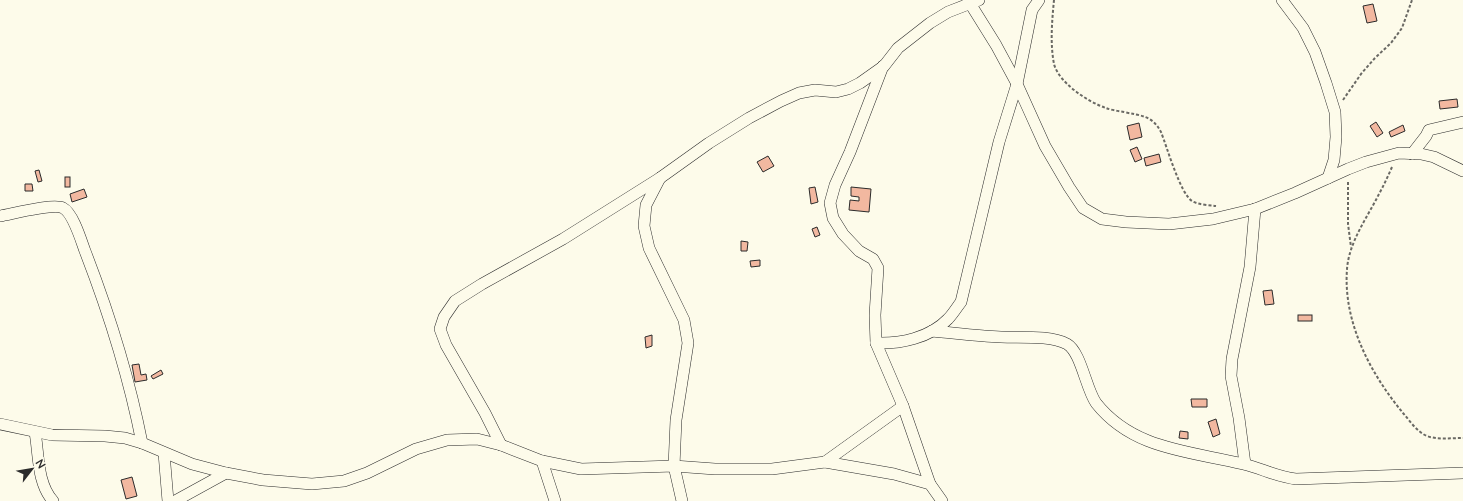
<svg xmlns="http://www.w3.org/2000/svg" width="1463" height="501" font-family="Lato,sans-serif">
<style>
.building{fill:#f2b8a0;stroke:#2b2b2b}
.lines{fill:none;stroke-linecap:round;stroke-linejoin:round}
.street-casing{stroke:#2b2b2b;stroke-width:12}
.path{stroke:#6a6964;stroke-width:2;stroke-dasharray:3 2;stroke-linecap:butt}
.street{stroke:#fdfbea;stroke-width:11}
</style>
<rect width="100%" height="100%" fill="#fdfbea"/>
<g class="building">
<polygon points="1373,4 1377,21 1367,23 1363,6"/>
<polygon points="1457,99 1458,107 1440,109 1439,101"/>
<polygon points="1376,122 1383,133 1377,137 1370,126"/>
<polygon points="1139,123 1142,137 1130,140 1127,126"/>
<polygon points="1403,125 1405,131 1391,137 1389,132"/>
<polygon points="1137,147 1142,159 1135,162 1130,150"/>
<polygon points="1159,154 1161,162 1146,166 1144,158"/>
<polygon points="768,156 774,166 763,172 757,162"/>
<polygon points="39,170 42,181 38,182 35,171"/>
<rect x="65" y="177" width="5" height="10"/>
<polygon points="25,184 32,184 33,191 25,191"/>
<polygon points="815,187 818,202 811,204 809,188"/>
<polygon points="851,187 871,189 869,212 849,210 850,200 859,201 859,197 851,196"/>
<polygon points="84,189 87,197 72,202 70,194"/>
<polygon points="817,227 820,235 815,237 812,229"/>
<polygon points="741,241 748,242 747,251 741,251"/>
<polygon points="760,260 760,266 751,267 750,261"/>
<polygon points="1272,290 1274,304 1265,305 1263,291"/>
<rect x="1298" y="315" width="14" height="6"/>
<polygon points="652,335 652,346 646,348 645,337"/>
<polygon points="139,364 141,375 146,374 147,380 135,382 132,365"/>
<polygon points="161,370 163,374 153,379 151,376"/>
<polygon points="1191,399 1207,399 1207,407 1192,407"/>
<polygon points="1216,419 1220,434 1213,437 1208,422"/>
<polygon points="1180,431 1188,432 1188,439 1179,438"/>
<polygon points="132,477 137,496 126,499 121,480"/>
</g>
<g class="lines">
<g class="street-casing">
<g id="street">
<polyline points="968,0 996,45 1017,84 1045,146 1069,187 1083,208 1102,219 1126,222 1169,224 1213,219 1255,209 1295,193 1348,169 1366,162 1399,153 1421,154 1434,157 1463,171"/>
<polyline points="1282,0 1303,28 1315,52 1326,83 1335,112 1336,137 1334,160 1328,178"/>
<polyline points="883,66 850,152 835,185 830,203 833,218 843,234 859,251 873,259 878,268 875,315 876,343 903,406 930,484"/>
<polyline points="1412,154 1426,136 1429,130 1463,122"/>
<polyline points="660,178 646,205 644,226 649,248 684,320 688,343 676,420 674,466 682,501"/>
<path d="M0 216C12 214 54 203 63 208 73 213 81 240 85 251 109 313 129 377 142 443"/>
<path d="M932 331C955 333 978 336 1001 337 1020 338 1050 335 1067 344 1081 352 1086 389 1096 403 1133 450 1190 451 1243 464 1261 468 1277 477 1296 479L1463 473"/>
<path d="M876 343C900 344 930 338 948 319 953 314 957 307 961 302L999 142 1017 84 1032 10 1039 0"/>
<polyline points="0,424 52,435 105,436 125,438 142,443 192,464 226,473 263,480 312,484 344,481 367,473 416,449 447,440 477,439 501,445 542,461 581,469 674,466 715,469 772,469 825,462 894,474 930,484 942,501"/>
<path d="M35 432C39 455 37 483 53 501"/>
<polyline points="501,445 485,413 446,345 440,329 444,317 455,301 482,284 563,239 660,178 709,143 749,118 781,101 799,93 815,90 836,92 848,89 860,83 884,66 898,48 930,23 948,12 979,0"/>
<polyline points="164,453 168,501"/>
<polyline points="542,461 555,501"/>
<polyline points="825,462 903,406"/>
<polyline points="1245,464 1239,418 1231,376 1232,359 1250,267 1255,209"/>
<polyline points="175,501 226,473"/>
</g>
</g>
<g class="path">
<path d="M1054 0C1052 21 1050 43 1054 64 1059 83 1088 102 1106 108 1111 110 1118 111 1124 112 1141 116 1152 115 1161 132 1167 147 1180 193 1192 201 1199 205 1209 205 1216 206"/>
<polyline points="1343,100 1361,74 1375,58 1391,43 1402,28 1412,0"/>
<path d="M1392 167C1388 176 1384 185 1379 194 1367 218 1349 242 1347 269 1343 322 1370 373 1403 413 1410 421 1417 432 1427 436 1438 440 1451 438 1463 438"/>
<polyline points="1348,182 1348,224 1351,247"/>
</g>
<use href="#street" class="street"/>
</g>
<g transform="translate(32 469) rotate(59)" stroke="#fdfbea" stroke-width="3" paint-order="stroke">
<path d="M0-3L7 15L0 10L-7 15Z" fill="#2b2b2b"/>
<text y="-6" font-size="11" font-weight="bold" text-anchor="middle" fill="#2b2b2b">N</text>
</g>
</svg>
